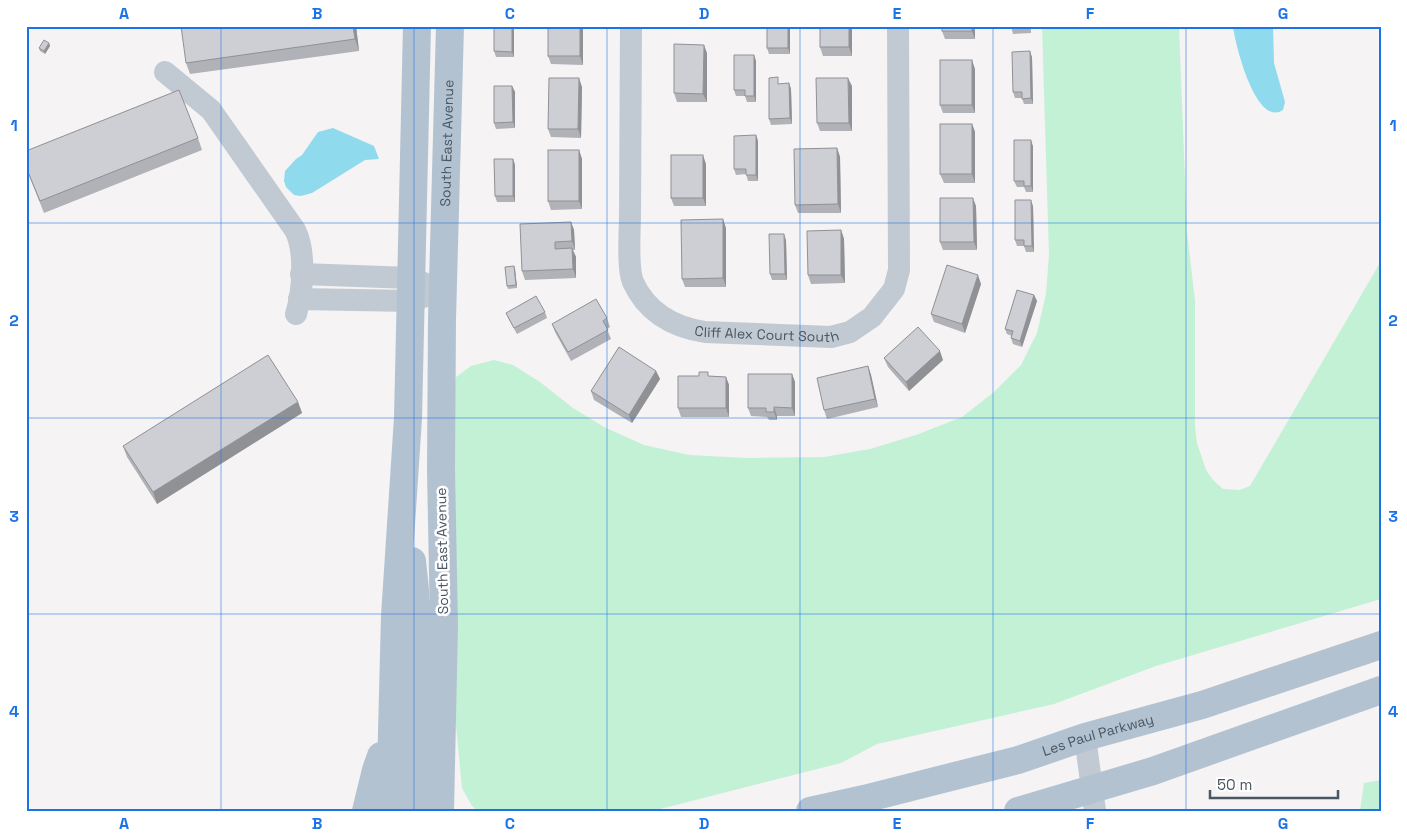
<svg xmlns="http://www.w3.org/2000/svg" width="1407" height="837" font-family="'Space Grotesk',sans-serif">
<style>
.green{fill:#c3f1d5}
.water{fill:#90daee}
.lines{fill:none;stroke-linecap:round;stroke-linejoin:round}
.minor{stroke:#c1cad2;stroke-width:22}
.major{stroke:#b3c2d1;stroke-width:28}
.wall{fill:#b0b2b7}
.shaded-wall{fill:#909195}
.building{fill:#cdcfd5;stroke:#909195}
.grid{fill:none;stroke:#1a73e8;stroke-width:1;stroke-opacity:0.55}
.labels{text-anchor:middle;stroke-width:5;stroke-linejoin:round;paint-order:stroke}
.street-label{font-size:14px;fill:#4a5661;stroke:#fff}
.neatline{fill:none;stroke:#1a73e8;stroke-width:2}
.grid-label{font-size:16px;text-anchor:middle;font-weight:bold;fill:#1a73e8}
</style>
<rect width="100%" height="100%" fill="#f5f3f3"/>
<g class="green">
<polygon points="1042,26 1179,26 1187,232 1195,301 1195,427 1197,443 1206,470 1213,480 1223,489 1240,490 1250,486 1381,261 1381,599 1156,666 1054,704 877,744 841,763 660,809 651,811 478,811 472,806 462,788 453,694 453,396 456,377 471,366 494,360 513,365 540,382 573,408 604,427 644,445 689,455 747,458 824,457 870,449 916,435 962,417 994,392 1021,365 1037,333 1046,294 1049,255"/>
<polygon points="1381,780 1381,811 1360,811 1364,783"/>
</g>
<g class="water">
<path d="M1233 26H1273L1274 63 1285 102 1283 110C1256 128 1235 44 1233 26Z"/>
<polygon points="333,128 374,146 379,159 365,160 312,193 301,196 294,195 286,187 284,181 285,171 296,159 302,155 318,132"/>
</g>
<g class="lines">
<g class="minor">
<path id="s1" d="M631 26C631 89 630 151 630 214 630 230 627 268 633 282 647 313 673 327 705 332L831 337 850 332 872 317 894 289 899 270 898 26"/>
<path d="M165 72 211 110 295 230C306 251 303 292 296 314"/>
<polyline points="301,274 411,278 426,284"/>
<polyline points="299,299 411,301 443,290"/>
<polyline points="1085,737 1095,811"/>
</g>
<g class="major">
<path d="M412 561C422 644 419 727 417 811"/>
<polyline points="366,811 376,770 381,756"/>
<polyline points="390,811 395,616 408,418 417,26"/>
<path id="s2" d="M440 811 444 626 441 469 442 319 450 26"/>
<path id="s3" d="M810 811 864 799 1018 760 1085 737 1202 705 1381 645"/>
<polyline points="1018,811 1153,771 1381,690"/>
</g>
</g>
<g class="wall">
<polygon points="356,26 359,51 190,74 186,63"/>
<polygon points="514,26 514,57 496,57 494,51"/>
<polygon points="548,26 583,26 583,65 551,64 548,56"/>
<polygon points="790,26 790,54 769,54 767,48"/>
<polygon points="852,26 852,56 823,56 820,47"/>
<polygon points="975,26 975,39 945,39 942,31"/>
<polygon points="1011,26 1031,26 1031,33 1013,34"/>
<polygon points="49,43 50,46 45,54 40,51 39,48"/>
<polygon points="707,53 707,102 677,102 674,93"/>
<polygon points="754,55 756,61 756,102 747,102 745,96 736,96 734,90"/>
<polygon points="1032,57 1033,104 1024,104 1022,98 1015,98 1013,92"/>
<polygon points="975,69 975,113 943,113 940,105"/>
<polygon points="789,83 791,89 792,124 771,125 769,119 780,84"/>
<polygon points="512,86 515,92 515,128 496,129 494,123"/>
<polygon points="852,86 852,131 820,131 817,123"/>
<polygon points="582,87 581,138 551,137 548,129"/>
<polygon points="972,124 975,132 975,183 944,183 940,174"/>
<polygon points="756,135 758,141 758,181 748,181 746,174 736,175 734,169"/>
<polygon points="198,138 202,150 44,213 26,168 26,151"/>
<polygon points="1033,146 1033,192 1026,192 1024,187 1017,187 1014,181"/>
<polygon points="837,148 840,157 841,213 798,213 795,205"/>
<polygon points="579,150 582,159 582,209 551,210 548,201"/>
<polygon points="513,159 515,165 515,202 497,202 495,196"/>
<polygon points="706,164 706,206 674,206 671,198"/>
<polygon points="976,206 977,250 943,250 940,242"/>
<polygon points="1033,206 1034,252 1026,252 1024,246 1017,246 1015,240"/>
<polygon points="571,222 574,230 575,250 573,250 576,257 576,278 525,280 522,271"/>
<polygon points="726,228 726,287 685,287 682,279"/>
<polygon points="841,230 844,239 845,283 811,284 808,275"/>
<polygon points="786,240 787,280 772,280 770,274"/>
<polygon points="514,266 515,269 517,288 508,289 507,286"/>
<polygon points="981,284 965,333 934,322 931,314"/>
<polygon points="1034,295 1037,301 1022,347 1013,344 1011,338 1012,336 1007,334 1005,329"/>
<polygon points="545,312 547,318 517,334 508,318 506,313"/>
<polygon points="607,318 610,327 607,329 611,339 571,361 555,332 552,324"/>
<polygon points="884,358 943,360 909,391 888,367"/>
<polygon points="868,366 871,375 878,407 827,419 824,410"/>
<polygon points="656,371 660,379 632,423 594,400 591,391"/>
<polygon points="792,374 795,382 795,416 777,416 777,420 769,420 767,417 751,416 748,408"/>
<polygon points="710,376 726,377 729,385 729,417 681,417 678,408"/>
<polygon points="298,402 302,413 157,504 127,457 123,446"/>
</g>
<g class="shaded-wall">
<polygon points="353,26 356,26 359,51 355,39"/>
<polygon points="512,26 514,26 514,57 512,52"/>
<polygon points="580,26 583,26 583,65 580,56"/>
<polygon points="788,26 790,26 790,54 788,48"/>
<polygon points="849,26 852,26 852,56 849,47"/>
<polygon points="972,26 975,26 975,39 972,31"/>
<polygon points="49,43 50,46 45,54 44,51"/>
<polygon points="704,45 707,53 707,102 703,94"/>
<polygon points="1030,51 1032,57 1033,104 1031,98"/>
<polygon points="754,55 756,61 756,102 754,96"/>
<polygon points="972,60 975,69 975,113 972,105"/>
<polygon points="579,78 582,87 581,138 578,129"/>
<polygon points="848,78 852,86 852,131 849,123"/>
<polygon points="789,83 791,89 792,124 790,118"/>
<polygon points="512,86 515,92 515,128 513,122"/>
<polygon points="972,124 975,132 975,183 972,174"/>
<polygon points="756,135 758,141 758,181 756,175"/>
<polygon points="1031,140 1033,146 1033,192 1031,186"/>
<polygon points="837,148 840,157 841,213 838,204"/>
<polygon points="579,150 582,159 582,209 579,201"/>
<polygon points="703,155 706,164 706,206 703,198"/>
<polygon points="513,159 515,165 515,202 513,196"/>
<polygon points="973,198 976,206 977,250 974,242"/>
<polygon points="1031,200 1033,206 1034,252 1032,246"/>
<polygon points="723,219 726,228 726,287 723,278"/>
<polygon points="571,222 574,230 575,250 572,241"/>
<polygon points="841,230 844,239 845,283 841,275"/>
<polygon points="784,234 786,240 787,280 785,274"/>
<polygon points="572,248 576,257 576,278 573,269"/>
<polygon points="514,266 515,269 517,288 516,285"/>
<polygon points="978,275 981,284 965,333 962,324"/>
<polygon points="1034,295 1037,301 1022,347 1020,341"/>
<polygon points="940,351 943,360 909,391 906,382"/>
<polygon points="868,366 871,375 878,407 875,399"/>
<polygon points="656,371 660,379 632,423 629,415"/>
<polygon points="792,374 795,382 795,416 792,408"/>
<polygon points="726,377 729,385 729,417 726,408"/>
<polygon points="298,402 302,413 157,504 153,492"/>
<polygon points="774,407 777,416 777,420 774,412"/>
</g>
<g class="building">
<polygon points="181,26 353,26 355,39 186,63"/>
<polygon points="494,26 512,26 512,52 494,51"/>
<rect x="548" y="26" width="32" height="30"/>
<rect x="767" y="26" width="21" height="22"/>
<rect x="820" y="26" width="29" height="21"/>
<rect x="942" y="26" width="30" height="5"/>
<polygon points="1011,26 1029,26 1029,27 1011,28"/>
<polygon points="44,40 49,43 44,51 39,48"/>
<polygon points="674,44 704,45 703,94 674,93"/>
<polygon points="1030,51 1031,98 1022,99 1022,92 1013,92 1012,52"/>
<polygon points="734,55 754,55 754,96 745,96 745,90 734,90"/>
<rect x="940" y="60" width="32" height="45"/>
<polygon points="778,77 778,84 789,83 790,118 769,119 769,78"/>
<polygon points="549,78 579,78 578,129 548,129"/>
<polygon points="816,78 848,78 849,123 817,123"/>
<polygon points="494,86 512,86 513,122 494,123"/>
<polygon points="179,90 198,138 40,201 26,167 26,151"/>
<rect x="940" y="124" width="32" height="50"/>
<polygon points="756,135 756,175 746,175 746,169 734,169 734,136"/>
<polygon points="1014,140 1031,140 1031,186 1024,186 1024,181 1014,181"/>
<polygon points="837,148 838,204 795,205 794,149"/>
<rect x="548" y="150" width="31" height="51"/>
<rect x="671" y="155" width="32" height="43"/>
<polygon points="494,159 513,159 513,196 495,196"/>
<polygon points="940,198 973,198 974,242 940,242"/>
<polygon points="1015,200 1031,200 1032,246 1024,246 1024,240 1015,240"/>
<polygon points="723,219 723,278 682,279 681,220"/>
<polygon points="571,222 572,241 555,242 555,249 572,248 573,269 522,271 520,224"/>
<polygon points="841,230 841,275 808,275 807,231"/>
<polygon points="769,234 784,234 785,274 770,274"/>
<polygon points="947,265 978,275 962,324 931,314"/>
<polygon points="514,266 516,285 507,286 505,267"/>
<polygon points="1017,290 1034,295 1020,341 1011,338 1013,331 1005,329"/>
<polygon points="536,296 545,312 514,328 506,313"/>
<polygon points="596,299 607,318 603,321 608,330 568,352 552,324"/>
<polygon points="918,327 940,351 906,382 884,358"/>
<polygon points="619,347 656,371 629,415 591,391"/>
<polygon points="268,355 298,402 153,492 123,446"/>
<polygon points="868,366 875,399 824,410 817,378"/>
<polygon points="699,372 708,372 708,376 726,377 726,408 678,408 678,376 699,376"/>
<polygon points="748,374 792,374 792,408 774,407 774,412 766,412 766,408 748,408"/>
</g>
<path class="grid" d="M221 26V811M414 26V811M607 26V811M800 26V811M993 26V811M1186 26V811M26 223H1381M26 418H1381M26 614H1381"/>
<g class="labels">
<g class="street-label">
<text dy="5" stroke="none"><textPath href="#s2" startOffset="668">South East Avenue</textPath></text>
<text dy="5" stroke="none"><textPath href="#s1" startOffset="410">Cliff Alex Court South</textPath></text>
<text transform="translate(442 551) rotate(-91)" y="5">South East Avenue</text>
<text dy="5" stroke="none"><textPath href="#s3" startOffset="298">Les Paul Parkway</textPath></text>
</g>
</g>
<rect width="1407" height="837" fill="none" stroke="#ffffff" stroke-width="55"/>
<path d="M1210 790v8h128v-8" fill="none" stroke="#4a5661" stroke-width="2.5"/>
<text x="1217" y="790" font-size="15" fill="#4a5661" stroke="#ffffff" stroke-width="4" paint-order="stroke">50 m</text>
<rect x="28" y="28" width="1352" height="782" class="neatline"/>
<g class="grid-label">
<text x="124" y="19">A</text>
<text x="317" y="19">B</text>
<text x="510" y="19">C</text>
<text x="704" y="19">D</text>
<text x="897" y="19">E</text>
<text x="1090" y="19">F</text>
<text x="1283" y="19">G</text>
<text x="14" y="131">1</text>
<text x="1393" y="131">1</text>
<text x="14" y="326">2</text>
<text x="1393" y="326">2</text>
<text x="14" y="522">3</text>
<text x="1393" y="522">3</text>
<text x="14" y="717">4</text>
<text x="1393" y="717">4</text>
<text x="124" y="829">A</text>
<text x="317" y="829">B</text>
<text x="510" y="829">C</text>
<text x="704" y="829">D</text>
<text x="897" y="829">E</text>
<text x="1090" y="829">F</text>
<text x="1283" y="829">G</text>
</g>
</svg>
